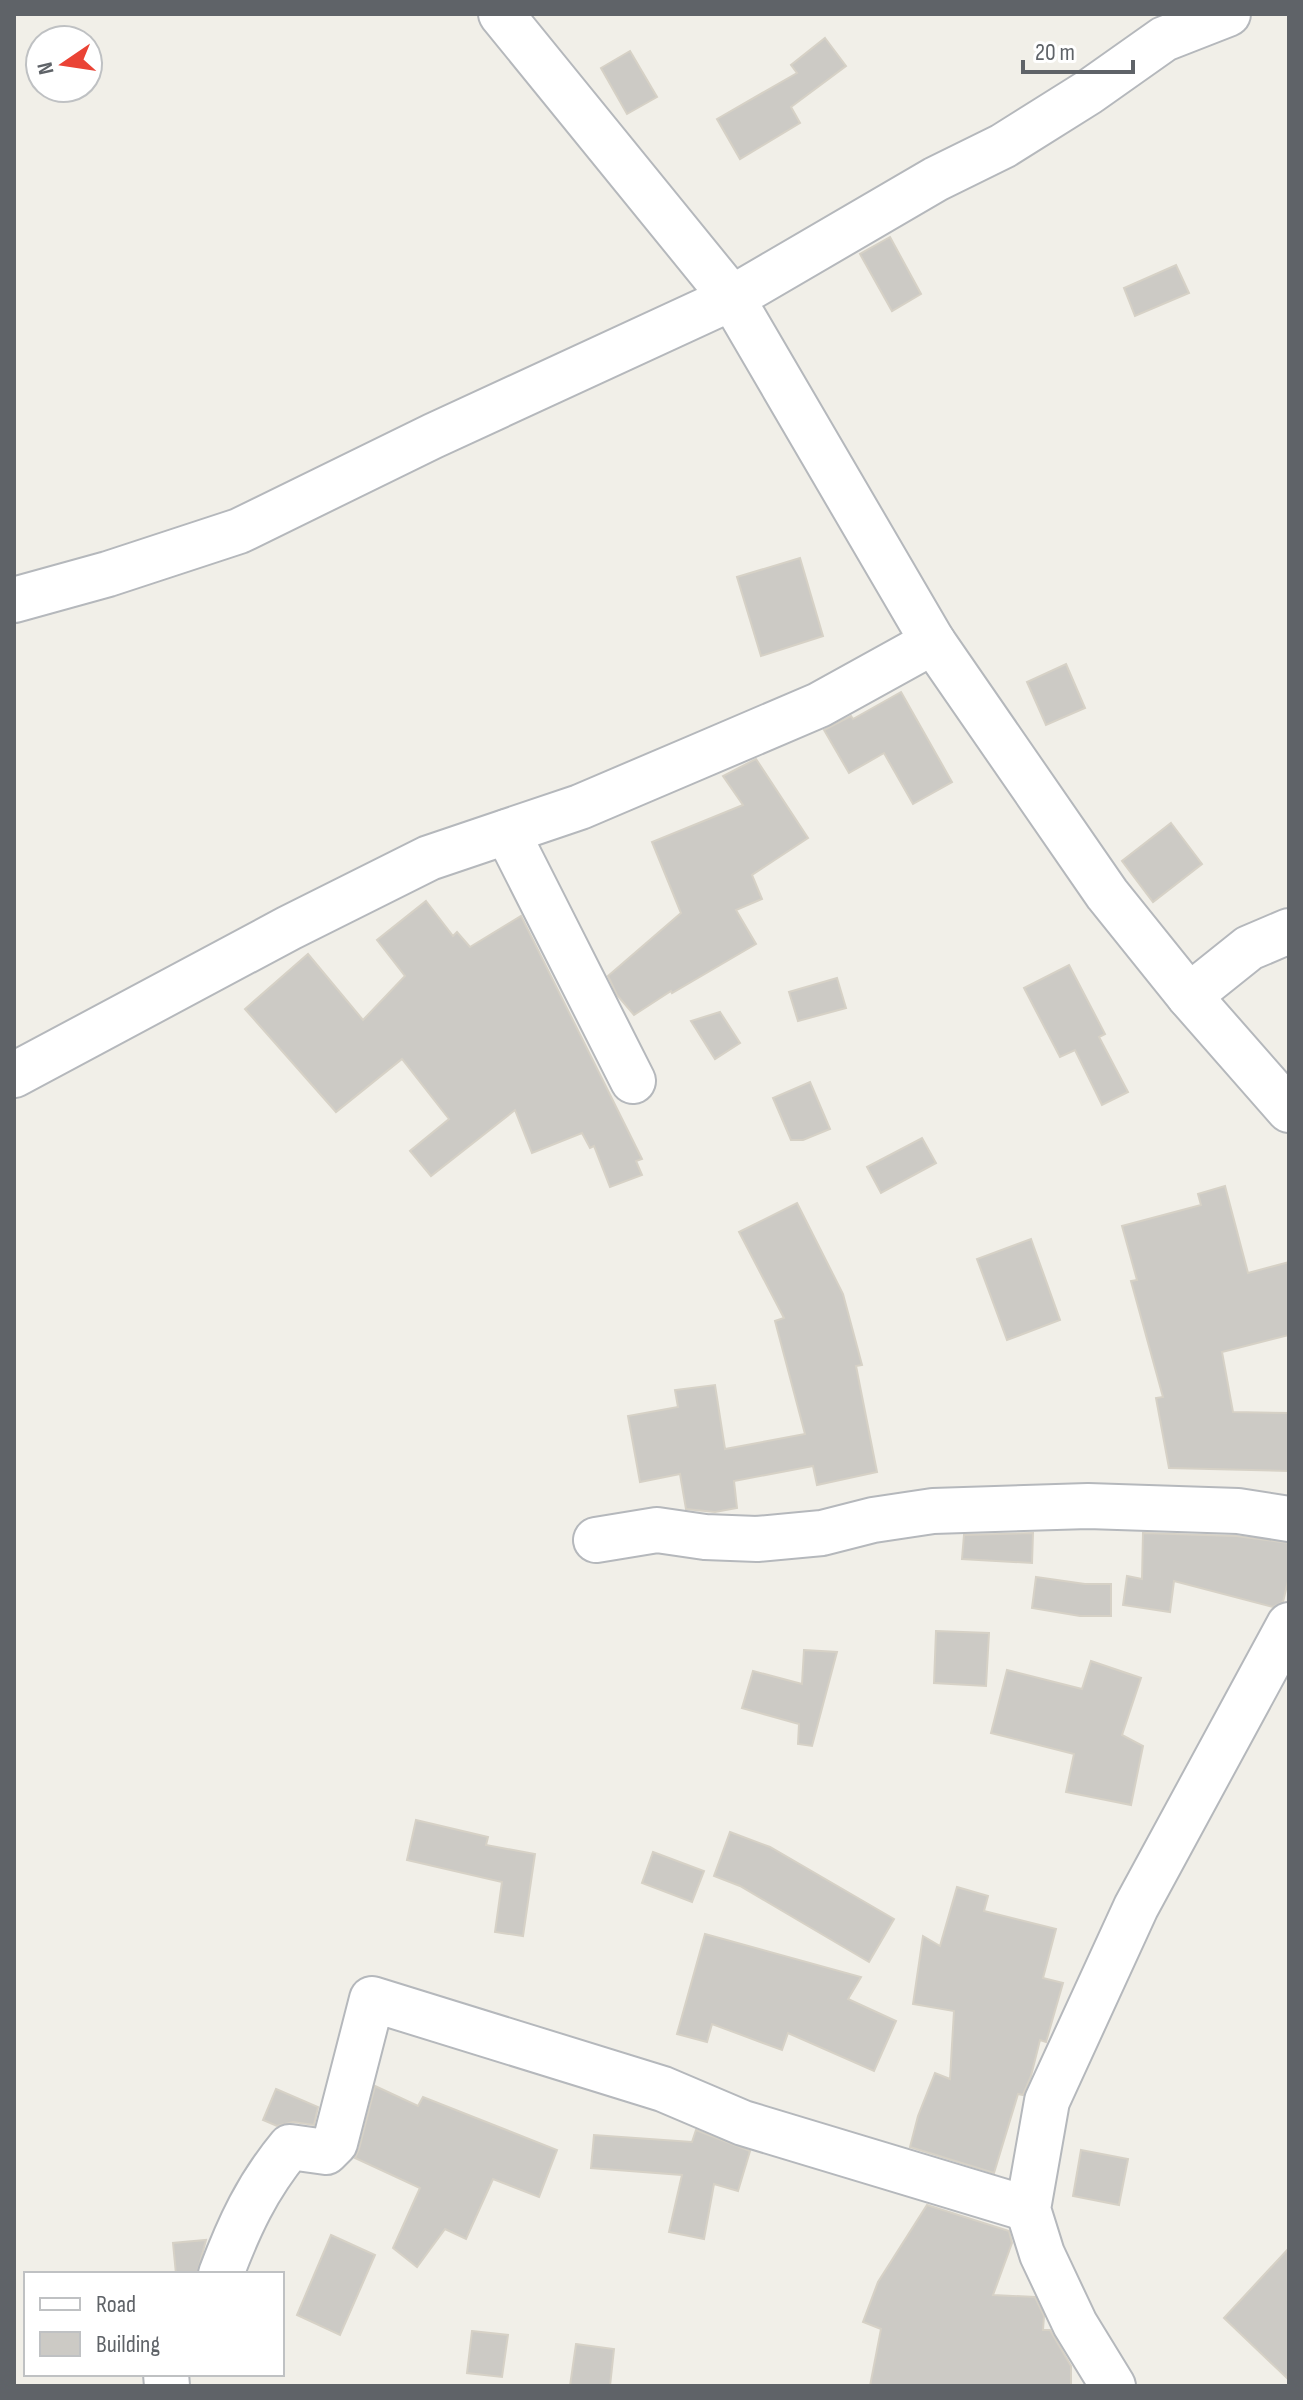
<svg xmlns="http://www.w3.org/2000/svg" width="1303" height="2400" font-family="'Sofia Sans Condensed',sans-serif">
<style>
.building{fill:#cccac5;stroke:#d6d1c6;stroke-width:2}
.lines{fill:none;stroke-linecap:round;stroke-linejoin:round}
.minor-casing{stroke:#b5b8bc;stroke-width:48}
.minor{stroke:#fff;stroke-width:44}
</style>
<rect width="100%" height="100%" fill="#f1efe8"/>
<g class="building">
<polygon points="825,38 846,66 791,107 800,123 740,159 717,119 797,73 791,65"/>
<polygon points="630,51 657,97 627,114 601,68"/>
<polygon points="890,237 921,294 892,311 860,254"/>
<polygon points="1176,265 1189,293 1135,316 1124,288"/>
<polygon points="800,558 823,636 761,656 737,577"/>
<polygon points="1066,664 1085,708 1046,725 1027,682"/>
<polygon points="901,692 952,782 913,804 884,753 849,773 824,730 851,716 853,719"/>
<polygon points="756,759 808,838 752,875 762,899 736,910 756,944 672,993 671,991 634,1015 617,995 608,976 681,913 652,842 743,805 723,776"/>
<polygon points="1171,823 1202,864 1153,902 1122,861"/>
<polygon points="426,901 453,936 457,932 470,947 521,916 642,1159 636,1161 642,1175 610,1187 594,1146 590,1148 582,1133 532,1153 515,1110 431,1176 410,1151 449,1119 402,1059 336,1112 245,1009 308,954 363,1020 405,976 377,940"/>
<polygon points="1069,965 1105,1034 1099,1037 1128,1092 1102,1105 1075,1050 1060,1057 1024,988"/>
<polygon points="837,978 846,1008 798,1021 789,992"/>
<polygon points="720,1012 740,1043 715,1059 691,1021"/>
<polygon points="810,1082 830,1129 803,1140 791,1140 773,1098"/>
<polygon points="922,1138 936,1163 881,1193 867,1167"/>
<polygon points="1225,1186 1248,1273 1289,1262 1289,1335 1222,1352 1233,1412 1289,1413 1289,1471 1169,1468 1156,1398 1163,1397 1131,1281 1137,1280 1122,1226 1201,1205 1198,1194"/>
<polygon points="797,1203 843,1294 862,1365 856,1366 877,1472 817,1485 813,1466 734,1481 737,1508 715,1512 686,1509 680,1474 640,1482 628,1416 678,1407 675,1390 715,1385 725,1449 805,1434 775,1321 784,1318 739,1232"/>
<polygon points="1031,1239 1060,1320 1007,1340 977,1259"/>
<polygon points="1033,1533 1032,1563 962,1559 964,1535"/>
<polygon points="1143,1533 1236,1536 1289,1543 1289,1577 1283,1602 1273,1607 1174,1581 1170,1612 1123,1605 1127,1576 1142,1579"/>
<polygon points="1036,1577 1085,1584 1111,1584 1111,1616 1080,1616 1032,1608"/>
<polygon points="936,1631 989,1633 986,1686 934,1683"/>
<polygon points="804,1650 837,1652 812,1746 798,1744 799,1724 742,1708 753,1671 802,1684"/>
<polygon points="1091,1661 1141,1678 1122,1735 1143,1746 1131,1805 1066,1792 1074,1754 991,1733 1007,1670 1082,1689"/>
<polygon points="416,1820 488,1837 486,1845 535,1854 523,1936 495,1932 502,1882 407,1860"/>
<polygon points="730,1832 770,1847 894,1919 869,1962 740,1886 714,1876"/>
<polygon points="653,1852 704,1871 692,1902 642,1883"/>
<polygon points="957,1887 988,1896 984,1911 1056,1929 1043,1978 1063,1983 1046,2042 1040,2040 1031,2076 1023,2095 1018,2094 994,2173 910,2147 918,2116 935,2073 950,2079 954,2011 913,2004 923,1936 940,1946"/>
<polygon points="705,1934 861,1977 848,1999 896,2021 874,2071 788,2033 782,2050 712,2024 707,2042 677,2034"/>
<polygon points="375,2086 418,2106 423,2097 557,2150 539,2197 493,2179 466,2239 445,2229 417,2267 393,2248 420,2188 355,2158 359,2149"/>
<polygon points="276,2089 318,2107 314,2125 293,2122 277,2126 263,2120"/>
<polygon points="696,2130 750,2151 738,2191 714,2184 704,2239 669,2232 682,2175 591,2168 594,2135 692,2142"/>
<polygon points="1081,2150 1128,2159 1119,2205 1073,2196"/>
<polygon points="927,2205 1009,2231 1012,2243 993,2295 1035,2297 1044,2316 1043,2330 1050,2330 1071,2366 1071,2386 870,2386 881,2329 863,2322 878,2282"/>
<polygon points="331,2235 375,2255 340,2335 297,2315"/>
<polygon points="206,2240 197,2274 176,2274 173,2243"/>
<polygon points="1289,2248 1289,2380 1224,2318"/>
<polygon points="472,2331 508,2335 502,2377 467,2373"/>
<polygon points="576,2344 614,2349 610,2386 570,2386"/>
</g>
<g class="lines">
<g class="minor-casing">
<g id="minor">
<polyline points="501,14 732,298 933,642 1107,894 1189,996 1289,1110"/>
<polyline points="14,600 108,574 239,531 433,436 732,298 936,179 1003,146 1089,92 1164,39 1228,14"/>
<polyline points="507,832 633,1081"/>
<polyline points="1189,996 1249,948 1289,931"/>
<polyline points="14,1075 289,928 429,858 580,807 695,758 819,705 933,642"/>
<polyline points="596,1540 657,1530 705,1537 757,1539 822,1533 873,1520 933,1511 1088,1506 1238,1511 1289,1519"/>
<path d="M221 2274C239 2226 257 2187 290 2147L326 2152 335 2143 372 1999 663 2089 743 2123 1028 2209"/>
<polyline points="166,2374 167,2386"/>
<polyline points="1113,2386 1075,2324 1042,2254 1028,2209 1047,2101 1136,1907 1289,1625"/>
</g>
</g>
<use href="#minor" class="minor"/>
</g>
<rect width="1303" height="2400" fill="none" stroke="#5f6368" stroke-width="32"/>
<rect x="24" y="2272" width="260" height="104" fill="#ffffff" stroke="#bfc1c3" stroke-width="2"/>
<rect x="40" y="2298" width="40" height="12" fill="#ffffff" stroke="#bfc1c3" stroke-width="2"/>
<text x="96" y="2312" font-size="24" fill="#5f6368">Road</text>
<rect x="40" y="2332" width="40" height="24" fill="#cccac5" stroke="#bfc1c3" stroke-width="2"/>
<text x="96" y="2352" font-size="24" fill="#5f6368">Building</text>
<g transform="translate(64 64) rotate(257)"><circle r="38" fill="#ffffff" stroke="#bfc1c3" stroke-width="2"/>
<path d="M0-6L14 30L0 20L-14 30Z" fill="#ea4335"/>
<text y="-12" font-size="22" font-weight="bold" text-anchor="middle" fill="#5f6368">N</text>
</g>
<path d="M1023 60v12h110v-12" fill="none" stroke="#5f6368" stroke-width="4"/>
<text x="1035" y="60" font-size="24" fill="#5f6368" stroke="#ffffff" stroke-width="6" paint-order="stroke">20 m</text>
</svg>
